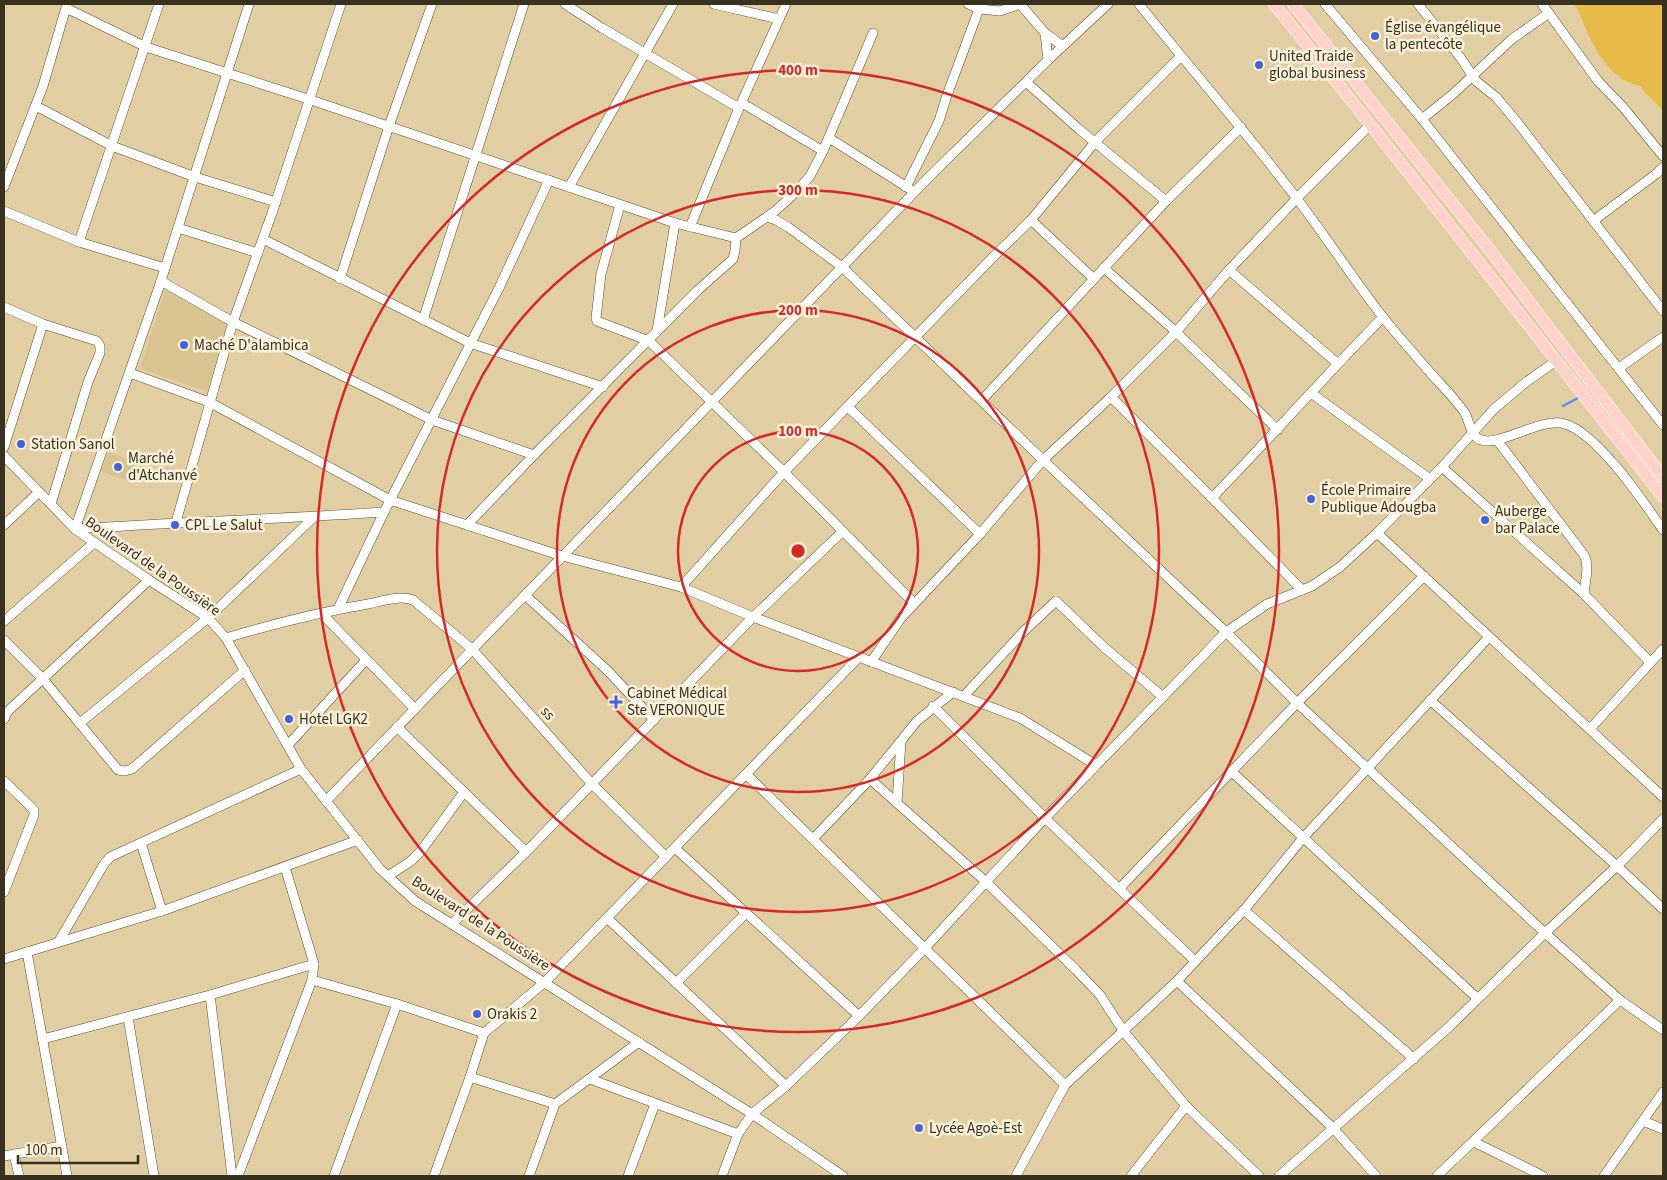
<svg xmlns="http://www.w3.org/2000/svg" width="1667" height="1180" font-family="'Source Sans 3',sans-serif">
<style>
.built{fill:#d9c491}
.green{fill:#e6bb4a}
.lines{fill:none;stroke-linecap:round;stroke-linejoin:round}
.stream{stroke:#6487ef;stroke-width:2.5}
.minor-casing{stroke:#5f4f27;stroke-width:10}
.major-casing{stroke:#fff;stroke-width:12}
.minor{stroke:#fff;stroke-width:9}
.major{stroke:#fed1cb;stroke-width:11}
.ring{fill:none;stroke:#d62828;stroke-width:2.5}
.poi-dot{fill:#4363d6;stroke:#faf1db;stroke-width:2}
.labels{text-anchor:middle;stroke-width:5;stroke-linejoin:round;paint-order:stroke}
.poi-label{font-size:15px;fill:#393120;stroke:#faf1db;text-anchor:start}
.street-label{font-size:15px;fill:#393120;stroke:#faf1db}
.centre{fill:#d62828;stroke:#faf1db;stroke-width:2.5}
.ring-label{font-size:15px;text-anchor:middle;font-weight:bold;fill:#d62828;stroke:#faf1db;stroke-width:5;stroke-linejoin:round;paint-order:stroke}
</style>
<rect width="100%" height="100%" fill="#e1cfa3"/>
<g class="built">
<polygon points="166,287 228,322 207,392 140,368"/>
<polygon points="108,452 136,462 128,481 101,471"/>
</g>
<path class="green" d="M1574 4H1663V111C1656 101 1646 96 1640 86 1612 79 1599 57 1587 32 1583 23 1580 12 1574 4Z"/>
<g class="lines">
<polyline class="stream" points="1563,406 1578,398"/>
<g class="minor-casing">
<g id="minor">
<path d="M249 4 161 281 75 529C178 522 281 519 384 512"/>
<polyline points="565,4 602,28 739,108"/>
<polyline points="714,4 779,19"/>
<polyline points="968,4 979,9 1000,11 1020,4"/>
<polyline points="1020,4 1045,33 1063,46"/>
<path d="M1139 4C1189 67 1242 127 1291 191 1323 232 1351 276 1382 316 1396 334 1412 351 1426 368 1439 383 1454 397 1465 413 1469 421 1470 432 1477 438 1495 451 1540 416 1565 424 1598 434 1643 501 1663 530"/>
<polyline points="1325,4 1422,119 1663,425"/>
<polyline points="1418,4 1460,57 1476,81 1496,97 1517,122 1663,311"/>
<polyline points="1542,4 1598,81 1623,107 1663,156"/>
<polyline points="66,8 146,47 308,99 675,223 736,238 774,212 795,193 810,176 823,151 873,33"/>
<polyline points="1045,33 1048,60"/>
<polyline points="1026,82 1080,130 1166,201"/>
<polyline points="742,103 823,151"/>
<polyline points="36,106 112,146 195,177 276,202"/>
<polyline points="1422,119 1453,94 1512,39 1549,13"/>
<polyline points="829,138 910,189"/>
<polyline points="4,187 43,86 67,4"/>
<polyline points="569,187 673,4"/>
<polyline points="906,187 939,121 946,98 979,9"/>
<polyline points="620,205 601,274 596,318 597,321 649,341 784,472 914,603"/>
<polyline points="4,211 79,242 165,268"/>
<polyline points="767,217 776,220 788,227 842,267 1043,460 1226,632 1297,703 1545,933 1620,1000 1663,1030"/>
<polyline points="1031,220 1094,279"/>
<polyline points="1593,221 1656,174 1663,167"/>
<polyline points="690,227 739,108 786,4"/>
<polyline points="178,228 258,253"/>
<polyline points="263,239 470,343 603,387"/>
<polyline points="79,242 159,4"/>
<polyline points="1104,268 1176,332 1278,430"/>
<polyline points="1229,270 1337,363"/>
<polyline points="340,279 389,126 432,4"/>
<polyline points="161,281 233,322 432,420 534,455"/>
<polyline points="4,307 43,324 97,341 100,346 100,353 88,382 51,504"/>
<polyline points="423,320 524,4"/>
<polyline points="657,331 675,223"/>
<polyline points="1619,368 1663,337"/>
<polyline points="130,373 209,402 390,500 562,556 681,587 753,617 1020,718 1096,765"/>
<polyline points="1311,393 1430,479"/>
<polyline points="1111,397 1212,498 1302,590"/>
<polyline points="982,400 1166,201 1241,127"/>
<polyline points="848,407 980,534"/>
<path d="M1497 440 1584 555C1590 566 1585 581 1584 594"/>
<polyline points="4,447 43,324"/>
<polyline points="4,456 75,529 149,580 208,618 226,638 301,769 380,869 415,901 752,1114 843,1176"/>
<polyline points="1442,467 1584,594 1650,662"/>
<path d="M1212 498C1270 438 1325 376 1383 317"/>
<polyline points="176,522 233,322 272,213 341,4"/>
<polyline points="4,525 39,492"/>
<polyline points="467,525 534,455 698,290 733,259 735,251 736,238"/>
<polyline points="1377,533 1663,797"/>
<polyline points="681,587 784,472 993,257 1031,220 1096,141 1181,56"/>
<polyline points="525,595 608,671 654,720"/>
<polyline points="338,609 384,512 499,288 549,180"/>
<polyline points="321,613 415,709"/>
<polyline points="4,621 94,543"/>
<path d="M226 638C273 624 320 612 368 604 382 601 400 595 413 600L472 649 592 784 666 857"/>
<polyline points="4,640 43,679 118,770 125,771 132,769 245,670"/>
<polyline points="871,662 901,618 980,534 1043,460 1111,397 1176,332 1229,270 1297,198 1371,124"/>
<polyline points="964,696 1023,632 1056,601 1105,648 1163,697"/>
<polyline points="1430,700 1617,866 1663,909"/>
<polyline points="933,706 1045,818 1195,961"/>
<polyline points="4,719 8,711 149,580"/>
<polyline points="80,723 208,618 314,517"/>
<polyline points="397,727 526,852"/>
<polyline points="1590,729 1663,649"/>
<polyline points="288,745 366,660"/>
<polyline points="1231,771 1477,998"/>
<polyline points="746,774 1065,1085"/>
<polyline points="870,779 985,881 1076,970 1100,995 1124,1032 1186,1106 1259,1176"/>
<polyline points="4,781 34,810 34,815 4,892"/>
<polyline points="326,801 929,177 1048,60 1108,4"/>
<polyline points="897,803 901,741"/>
<polyline points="813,839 870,779 917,721 953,692"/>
<polyline points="141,843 162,911"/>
<polyline points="675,848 859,1016"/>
<polyline points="388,876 411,861 421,851 464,792"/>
<polyline points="1120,888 1297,703 1424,576"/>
<polyline points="1244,910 1414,1059"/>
<polyline points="607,918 786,1086"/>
<polyline points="452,924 526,852 753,617 842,532"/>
<polyline points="59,941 104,864 110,857 301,769"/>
<polyline points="27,952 67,1176"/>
<polyline points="4,959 162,911 358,840"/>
<polyline points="312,980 397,1004 484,1033"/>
<polyline points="1177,981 1333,1128 1376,1176"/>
<polyline points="676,983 746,913"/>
<polyline points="210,995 232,1176"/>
<polyline points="128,1017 154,1176"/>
<polyline points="43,1039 210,995 314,964"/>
<polyline points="470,1077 555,1104 639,1042"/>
<polyline points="590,1079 738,1134"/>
<polyline points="1643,1121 1663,1129"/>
<polyline points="1474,1142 1543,1176"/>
<polyline points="14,1154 19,1176"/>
<polyline points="4,1156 62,1146"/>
<polyline points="238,1176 312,980 314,964 285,867"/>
<polyline points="334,1176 397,1004"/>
<polyline points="434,1176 470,1077 484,1033 545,982 858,658"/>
<polyline points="529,1176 555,1104"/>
<polyline points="628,1176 655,1104"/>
<polyline points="722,1176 738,1134 752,1114 786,1086 859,1016 925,948 1045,818 1226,632 1267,604 1312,586 1340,567 1377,533 1442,467 1494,409 1526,382 1556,361"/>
<polyline points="1016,1176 1065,1085 1177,981 1219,936 1244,910 1303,838 1489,637"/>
<polyline points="1131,1176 1186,1106"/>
<polyline points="1279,1176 1449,1027 1545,933 1617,866 1663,819"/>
<polyline points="1437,1176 1620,1000"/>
<polyline points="1604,1176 1663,1092"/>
</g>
</g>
<g class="major-casing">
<g id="major">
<path d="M1274 4C1405 167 1534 332 1663 497"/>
<polyline points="1293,4 1489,249 1663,477"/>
</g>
</g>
<use href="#minor" class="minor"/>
<use href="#major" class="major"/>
</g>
<g class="ring">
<circle cx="798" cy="551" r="120"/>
<circle cx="798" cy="551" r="241"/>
<circle cx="798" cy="551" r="361"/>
<circle cx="798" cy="551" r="481"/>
</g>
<g class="poi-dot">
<circle cx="1375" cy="36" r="5"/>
<circle cx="1259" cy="65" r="5"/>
<circle cx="184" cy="345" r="5"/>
<circle cx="21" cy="444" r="5"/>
<circle cx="118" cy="467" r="5"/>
<circle cx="1311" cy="499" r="5"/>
<circle cx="1485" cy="520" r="5"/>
<circle cx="175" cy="525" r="5"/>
<path d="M613.5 694.5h5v5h5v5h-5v5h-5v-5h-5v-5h5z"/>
<circle cx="289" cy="719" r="5"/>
<circle cx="477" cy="1014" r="5"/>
<circle cx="919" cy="1128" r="5"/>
</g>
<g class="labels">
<g class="poi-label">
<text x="1385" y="32">Église évangélique<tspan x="1385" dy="17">la pentecôte</tspan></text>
<text x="1269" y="61">United Traide<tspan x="1269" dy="17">global business</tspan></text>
<text x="194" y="350">Maché D'alambica</text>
<text x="31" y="449">Station Sanol</text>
<text x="128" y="463">Marché<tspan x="128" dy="17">d'Atchanvé</tspan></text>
<text x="1321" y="495">École Primaire<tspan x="1321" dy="17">Publique Adougba</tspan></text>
<text x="1495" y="516">Auberge<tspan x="1495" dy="17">bar Palace</tspan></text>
<text x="185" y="530">CPL Le Salut</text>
<text x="627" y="698">Cabinet Médical<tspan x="627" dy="17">Ste VERONIQUE</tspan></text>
<text x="299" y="724">Hotel LGK2</text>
<text x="487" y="1019">Orakis 2</text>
<text x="929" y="1133">Lycée Agoè-Est</text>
</g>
<g class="street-label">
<text transform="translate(153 566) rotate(35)" y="5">Boulevard de la Poussière</text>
<text transform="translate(548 713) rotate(48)" y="5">ss</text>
<text transform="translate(481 923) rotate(33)" y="5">Boulevard de la Poussière</text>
</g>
</g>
<circle cx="798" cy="551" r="8" class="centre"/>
<g class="ring-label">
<text x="798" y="75">400 m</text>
<text x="798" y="195">300 m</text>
<text x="798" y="315">200 m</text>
<text x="798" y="436">100 m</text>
</g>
<rect width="1667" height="1180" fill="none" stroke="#393120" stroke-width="10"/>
<path d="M18 1155v8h120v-8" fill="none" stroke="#393120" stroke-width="2.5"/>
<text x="25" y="1155" font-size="15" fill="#393120" stroke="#faf1db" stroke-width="4" paint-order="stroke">100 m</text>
</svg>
